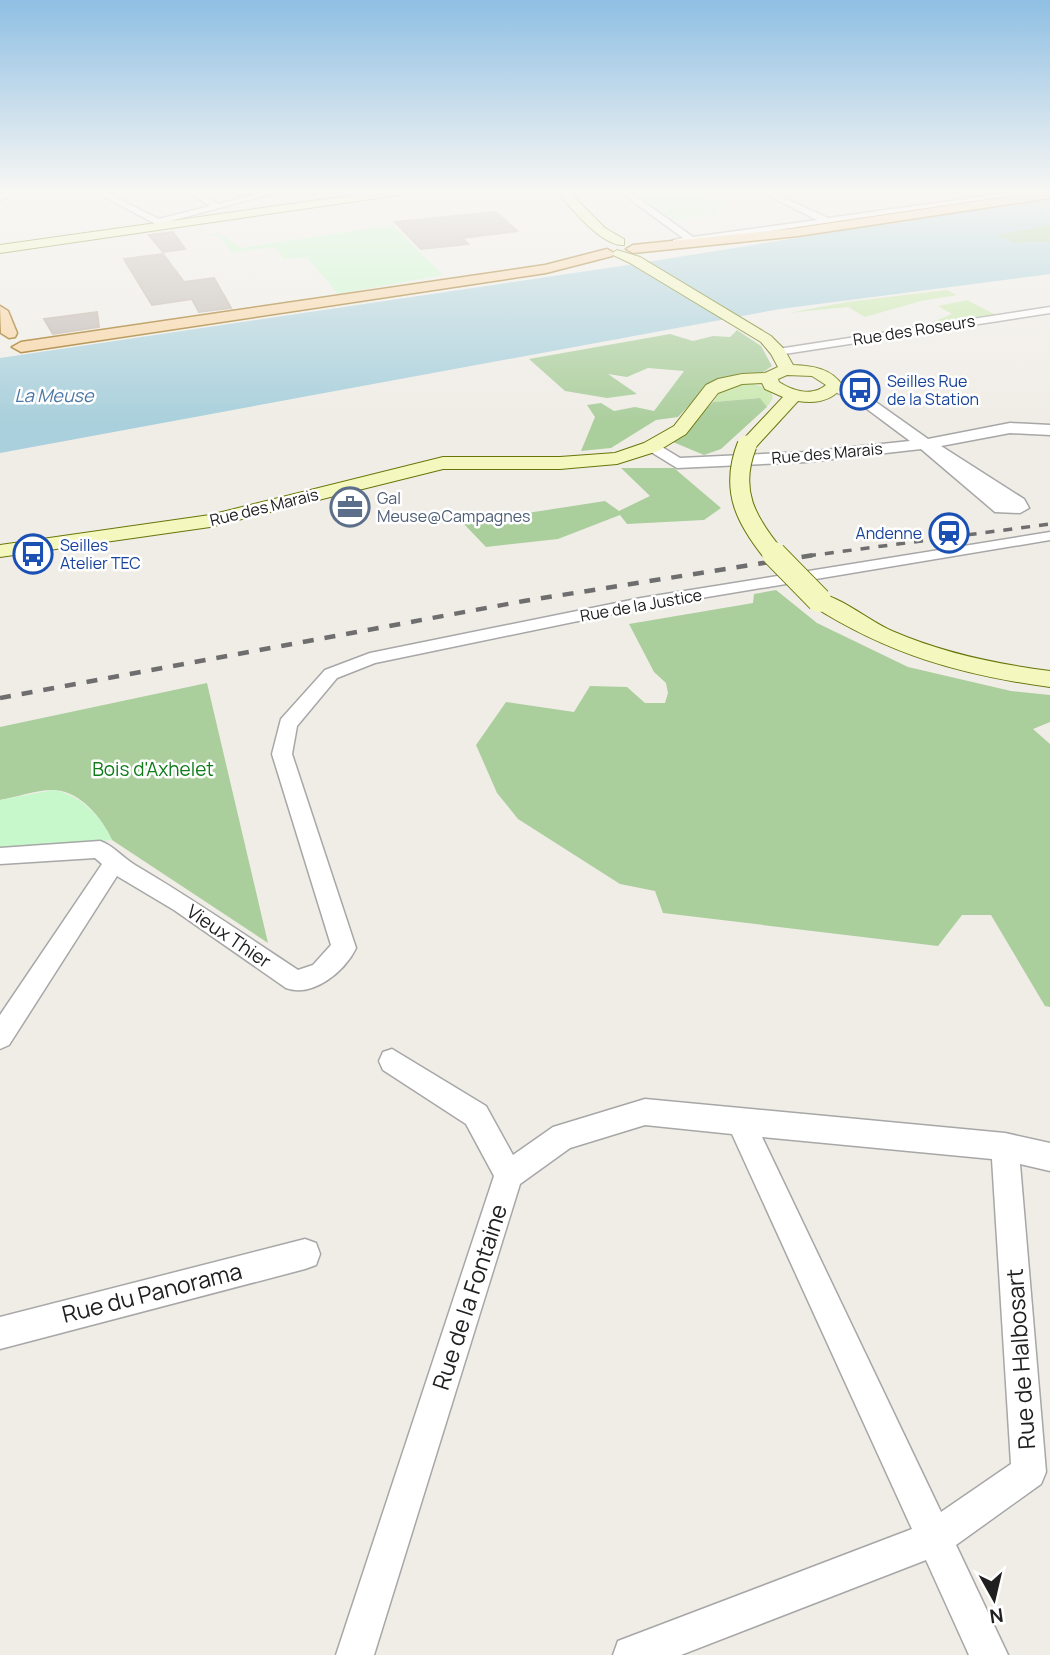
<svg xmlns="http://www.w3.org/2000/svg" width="1050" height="1655" font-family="Manrope,sans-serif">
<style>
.grass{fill:#cae8af}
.forest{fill:#abce9d}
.park{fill:#c6f8cb}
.water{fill:#a9d0dc}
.building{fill:#c1b9b3;stroke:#c1b4aa;stroke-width:2}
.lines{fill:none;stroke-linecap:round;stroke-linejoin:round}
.minor-casing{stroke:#a7a7a7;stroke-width:3}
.tertiary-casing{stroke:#a7a7a7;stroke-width:3}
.secondary-casing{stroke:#687509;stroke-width:2}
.primary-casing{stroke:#966706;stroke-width:3}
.minor{fill:#fff;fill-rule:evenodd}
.tertiary{fill:#fff;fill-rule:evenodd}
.secondary{fill:#f4f7be;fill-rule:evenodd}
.primary{fill:#f8d4a3;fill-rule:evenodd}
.rail-far1{stroke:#6e6e6e;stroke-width:3.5;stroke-dasharray:9 9;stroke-linecap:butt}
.rail{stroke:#6e6e6e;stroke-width:4.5;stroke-dasharray:11 11;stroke-linecap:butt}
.secondary-bridge-far1-casing{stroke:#687509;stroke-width:21;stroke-linecap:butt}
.secondary-bridge-casing{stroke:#687509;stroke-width:26;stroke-linecap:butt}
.secondary-bridge-far1{stroke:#f4f7be;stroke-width:19}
.secondary-bridge{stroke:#f4f7be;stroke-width:24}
.labels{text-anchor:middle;stroke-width:5;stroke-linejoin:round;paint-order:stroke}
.far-street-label{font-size:16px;fill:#202020;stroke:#fff}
.far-transit-label{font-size:16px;fill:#164399;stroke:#fff;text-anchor:start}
.far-service-label{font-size:16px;fill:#4e5e75;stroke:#fff;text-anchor:start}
.far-water-label{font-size:18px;font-style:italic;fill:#4c78a5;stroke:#fff}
.park-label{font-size:19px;fill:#107c1a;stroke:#fff}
.street-label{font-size:19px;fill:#202020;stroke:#fff}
.near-street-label{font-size:23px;fill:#202020;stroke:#fff}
</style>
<rect width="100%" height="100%" fill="#f0ede7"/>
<g class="grass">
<polygon points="947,290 957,295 921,301 865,317 848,307 788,313 847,302"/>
<polygon points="967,300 996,315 937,324 933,322 952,314 938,306"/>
<polygon points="737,384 754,384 770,389 773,398 767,407 759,398 713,402 722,389"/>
</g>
<g class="forest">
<polygon points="1050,225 1050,242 1015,243 995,235"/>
<polygon points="737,330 761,346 772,366 762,373 737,375 707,386 678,417 656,420 611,448 581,451 595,417 587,405 601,403 614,411 635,407 654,411 684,371 648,368 627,377 608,374 637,394 607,398 565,391 529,359 670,334 693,341 713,336 730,337"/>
<polygon points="760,398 767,407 721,449 704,455 673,442 713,402"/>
<polygon points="621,468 674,468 721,508 704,520 627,524 620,515 558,539 486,547 463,523 605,501 619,511 650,496"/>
<polygon points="776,590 817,623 908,667 1011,691 1050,695 1050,722 1033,729 1050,744 1050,1007 1045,1006 991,915 962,915 938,946 663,913 655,891 620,884 518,819 497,793 476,745 506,702 574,712 590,686 627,687 645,703 665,703 668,693 666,683 654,672 629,624 753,603 754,594"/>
<path d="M207 683 268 943 112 840C102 818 81 792 55 790 38 789 17 797 0 800V727Z"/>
</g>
<g class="park">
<polygon points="703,192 729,206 717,208 719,213 673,221 628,193"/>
<polygon points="392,225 443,275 338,294 307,257 284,259 274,247 232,253 218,235 211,236 209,234 218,233 241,248"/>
<path d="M54 790C81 796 100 815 112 840L0 849V800Z"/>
</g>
<polygon class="water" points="1050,197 1050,225 996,235 1015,243 1050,242 1050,274 780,309 0,453 0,358 641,263"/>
<g class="building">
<polygon points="496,212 517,231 462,238 468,244 421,249 395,222"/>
<polygon points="173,232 185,249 163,252 149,235"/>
<polygon points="163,254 184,282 214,278 231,308 199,312 192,299 152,305 124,259"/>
<polygon points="97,312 99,327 53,334 44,319"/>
</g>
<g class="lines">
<g class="minor-casing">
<g id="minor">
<polygon points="7,192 17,192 0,200 0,195"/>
<polygon points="95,192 105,192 159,219 210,206 188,192 197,192 218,204 265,192 278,192 163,223 159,229 154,223"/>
<polygon points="620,192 630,192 693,237 817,220 761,192 771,192 828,218 1015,192 1035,192 676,245 673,244 673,240 683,238"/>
<polygon points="1050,307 1050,313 778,355 772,352 778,349"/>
<path d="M1050 532V540L641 608 375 663 337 678 297 726 292 754 356 948C345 971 313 998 286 988L174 910 117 876 9 1045 0 1049V1015L102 864 95 858 0 864V848L100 841C113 845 123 858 135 865 191 898 244 934 298 970L313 965 331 945 272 754 281 719 325 670 370 653 641 598Z"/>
<path d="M392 1049 486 1106 513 1155 553 1127 645 1099 1005 1133 1050 1143V1171L1020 1164 1046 1472 1041 1484 956 1545 1008 1655H969L926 1560 681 1655H613L618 1641 912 1529 732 1134 645 1125 570 1148 520 1184 374 1655H336L494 1176 466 1124 383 1070 379 1061 383 1052ZM762 1137 992 1159 1011 1464 941 1512Z"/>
<polygon points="305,1239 316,1243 320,1254 316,1265 305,1269 0,1349 0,1317"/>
</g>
</g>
<g class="tertiary-casing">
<polygon id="tertiary" points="835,382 873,400 928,439 1010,423 1050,425 1050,435 1010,433 941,446 1024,499 1029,508 1020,513 995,512 921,449 806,462 677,468 643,447 645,444 657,444 680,458 806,452 910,441 863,406 830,389 828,386"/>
</g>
<g class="secondary-casing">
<g id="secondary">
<polygon points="376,192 404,192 399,195 0,253 0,245"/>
<path d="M558 192H569L605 228 624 239V245C603 247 570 208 558 192Z"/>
<path d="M617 250 640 257 771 336 784 349 793 365C813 366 831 368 843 386 832 401 816 404 798 401L754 449 747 451 738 445 783 397 765 389 762 383 742 384 718 393 686 434 658 451 617 464 560 469H443L210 527 0 557V545L210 515 443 457H560L615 453 644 443 674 426 706 385 718 379 742 374 765 373 778 367 771 354 761 342 630 263 611 254ZM787 375 812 376 826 385C812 397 793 391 779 382L778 379Z"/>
<path d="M819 593C844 599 868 620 892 631 943 653 995 664 1050 671V687C960 675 888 654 811 605L808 600 811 595Z"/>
</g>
</g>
<g class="primary-casing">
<g id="primary">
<polygon points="1039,192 1050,192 1050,198 798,236 633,253 626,249 633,245 798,228"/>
<polygon points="607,249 614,253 612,256 546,273 21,352 12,347 21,342 545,265"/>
<polygon points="0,306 8,311 17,333 15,337 9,338 1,333"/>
</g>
</g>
<use href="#minor" class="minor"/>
<use href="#tertiary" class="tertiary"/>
<use href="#secondary" class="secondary"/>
<use href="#primary" class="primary"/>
<polyline class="rail-far1" points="807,556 1050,524"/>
<polyline class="rail" points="0,698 524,601 820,554"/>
<g class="secondary-bridge-far1-casing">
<path id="secondary-bridge-far1" d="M747 445C729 490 746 521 775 556"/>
</g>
<g class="secondary-bridge-casing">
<polyline id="secondary-bridge" points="774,554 819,600"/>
</g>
<use href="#secondary-bridge-far1" class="secondary-bridge-far1"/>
<use href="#secondary-bridge" class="secondary-bridge"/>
</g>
<linearGradient id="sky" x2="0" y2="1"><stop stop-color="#8fbfe3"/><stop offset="0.45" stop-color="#f8f7f4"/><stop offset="1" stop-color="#f8f7f4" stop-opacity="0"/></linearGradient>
<rect width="1050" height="424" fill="url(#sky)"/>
<defs>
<g id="bus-ring" transform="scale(2.0125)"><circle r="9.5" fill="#fff" stroke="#1a4fb4" stroke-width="1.5"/><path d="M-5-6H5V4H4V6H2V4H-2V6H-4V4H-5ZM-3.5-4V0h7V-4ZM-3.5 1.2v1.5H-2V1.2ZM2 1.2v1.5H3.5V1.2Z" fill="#1a4fb4"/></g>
<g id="office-ring" transform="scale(2.0125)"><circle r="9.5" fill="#fff" stroke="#5c6f8a" stroke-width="1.5"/><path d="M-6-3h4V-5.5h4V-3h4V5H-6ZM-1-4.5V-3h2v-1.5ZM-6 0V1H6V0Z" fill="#5c6f8a"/></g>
<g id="station-ring" transform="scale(2.0125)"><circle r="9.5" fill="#fff" stroke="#1a4fb4" stroke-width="1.5"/><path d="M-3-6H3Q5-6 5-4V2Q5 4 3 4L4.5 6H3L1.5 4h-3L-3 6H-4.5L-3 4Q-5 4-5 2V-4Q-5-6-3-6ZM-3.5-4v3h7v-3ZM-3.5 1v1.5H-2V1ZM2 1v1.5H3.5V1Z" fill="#1a4fb4"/></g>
</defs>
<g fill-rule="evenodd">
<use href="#bus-ring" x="860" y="390"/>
<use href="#office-ring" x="350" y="507"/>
<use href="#station-ring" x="949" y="533"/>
<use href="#bus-ring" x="33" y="554"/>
</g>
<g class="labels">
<g class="far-street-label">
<text transform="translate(914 330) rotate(-9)" y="6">Rue des Roseurs</text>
<text transform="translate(827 453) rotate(-5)" y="6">Rue des Marais</text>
<text transform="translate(264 507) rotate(-14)" y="6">Rue des Marais</text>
<text transform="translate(641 605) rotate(-10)" y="6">Rue de la Justice</text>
</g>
<g class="far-transit-label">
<text x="887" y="387">Seilles Rue<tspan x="887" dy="18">de la Station</tspan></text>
<text x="922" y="539" text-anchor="end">Andenne</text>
<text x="60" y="551">Seilles<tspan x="60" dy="18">Atelier TEC</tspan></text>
</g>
<g class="far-service-label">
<text x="377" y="504">Gal<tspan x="377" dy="18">Meuse@Campagnes</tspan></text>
</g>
<g class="far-water-label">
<text x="54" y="402">La Meuse</text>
</g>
<g class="park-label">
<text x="153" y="776">Bois d'Axhelet</text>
</g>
<g class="street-label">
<text transform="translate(229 936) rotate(34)" y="7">Vieux Thier</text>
</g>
<g class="near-street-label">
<text transform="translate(152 1293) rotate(-14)" y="8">Rue du Panorama</text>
<text transform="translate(470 1297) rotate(-72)" y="8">Rue de la Fontaine</text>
<text transform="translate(1021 1359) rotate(-94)" y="8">Rue de Halbosart</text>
</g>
</g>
<g transform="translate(994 1599) rotate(172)" stroke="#ffffff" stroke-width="5" paint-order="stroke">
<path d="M0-5L12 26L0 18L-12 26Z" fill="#202020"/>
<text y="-10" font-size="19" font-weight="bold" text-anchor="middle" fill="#202020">N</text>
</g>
</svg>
